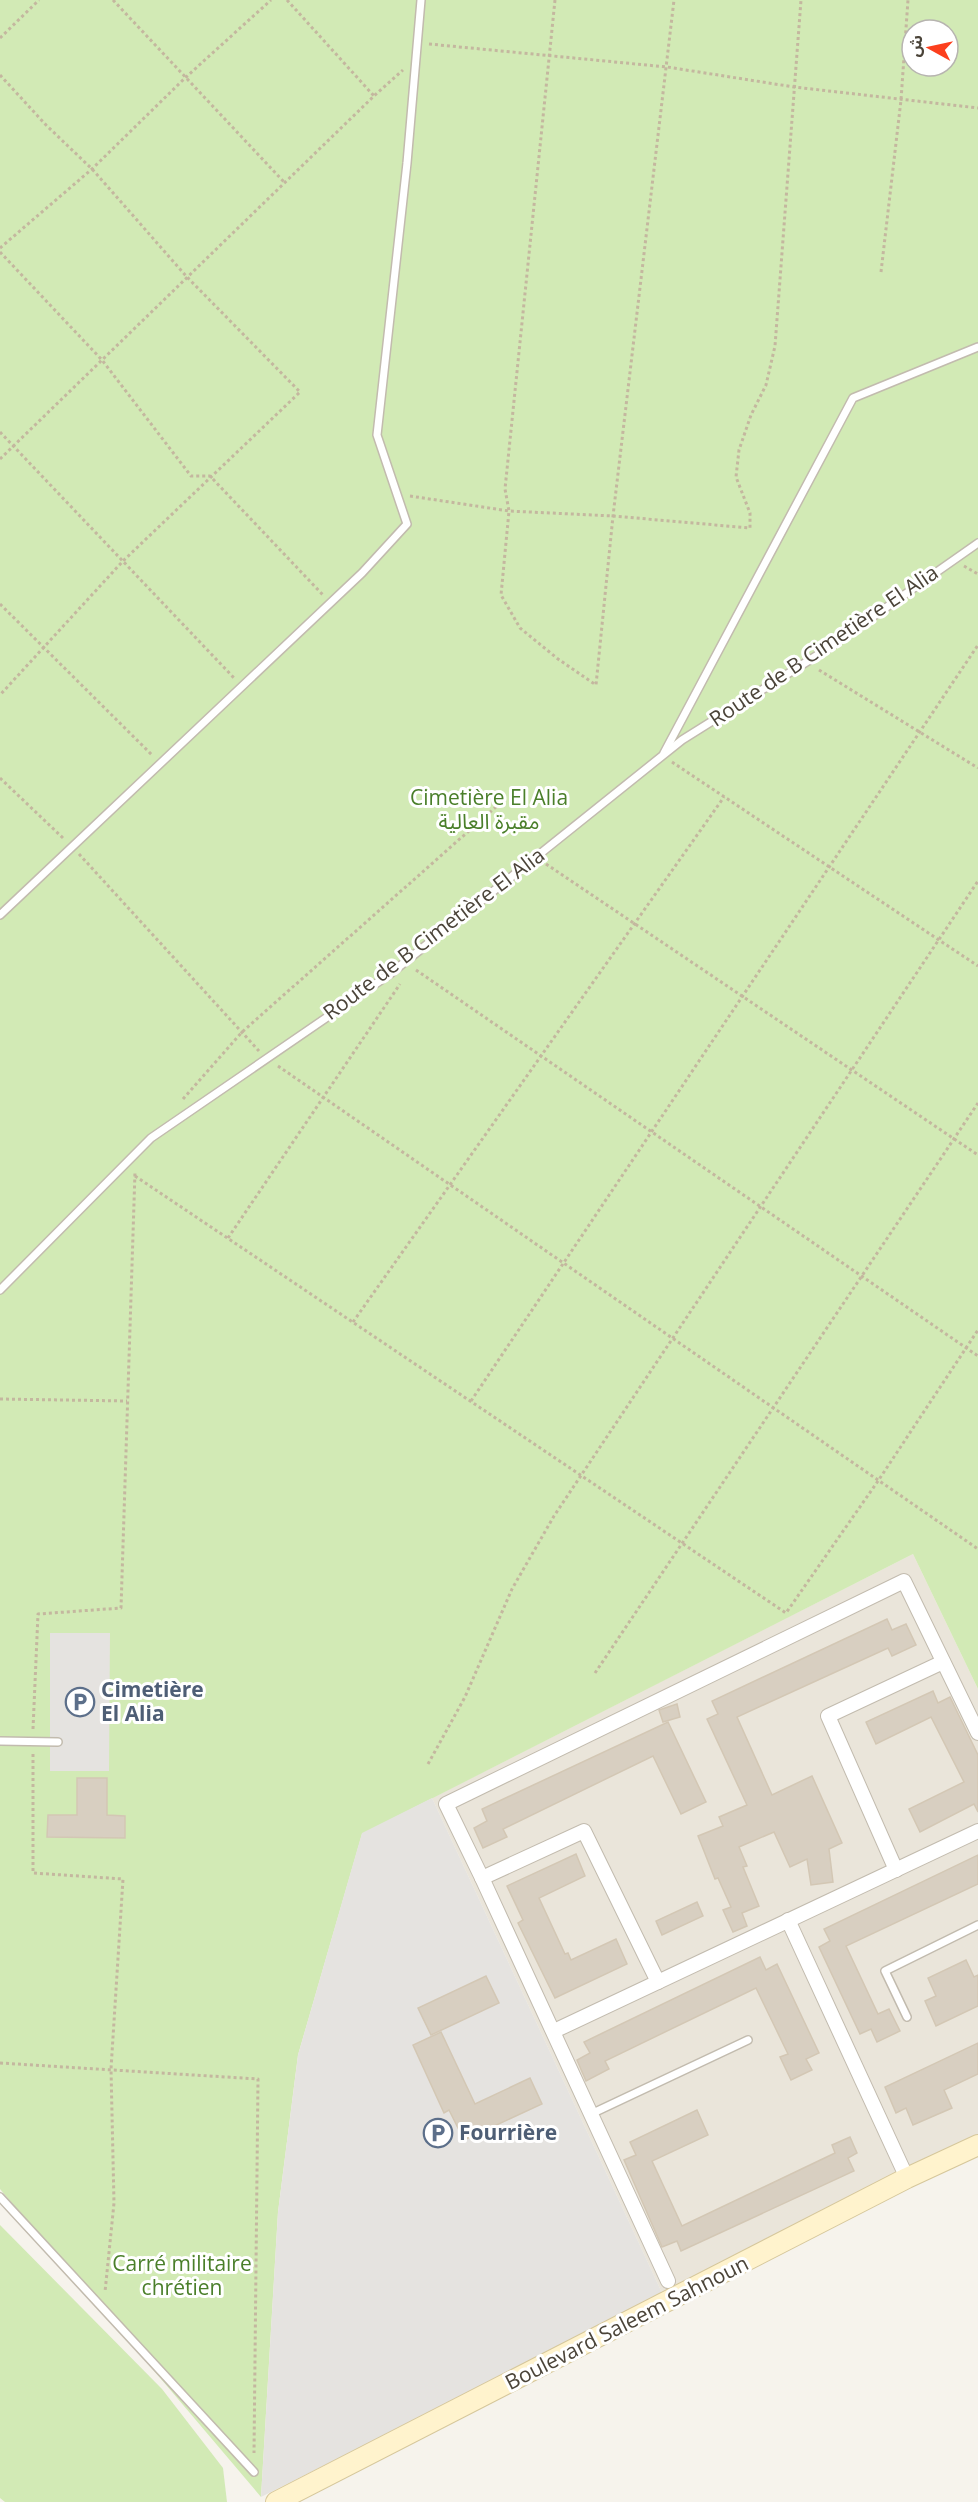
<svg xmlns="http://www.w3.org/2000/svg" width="978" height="2502" font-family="'Open Sans','Noto Sans Arabic',sans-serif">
<rect width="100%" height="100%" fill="#f6f3ec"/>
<polygon fill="#eae5da" points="913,1554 978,1689 978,2136 663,2295 432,1798"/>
<g fill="#d2eab5" fill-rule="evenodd">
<path d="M0,0H978V1689L913,1554L362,1834L298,2055L278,2212L261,2497L0,2189ZM912,30H948V66H912Z"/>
<polygon points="0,2225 162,2389 223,2468 227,2502 5,2502 0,2498"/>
</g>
<g fill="#e5e3e0">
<polygon points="50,1633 110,1633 109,1771 50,1771"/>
<polygon points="432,1798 663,2295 261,2497 278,2212 298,2055 362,1833"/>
</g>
<g fill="#d8cfc1" stroke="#d3c7b4" stroke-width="1.5">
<polygon points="887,1619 892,1630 906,1624 916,1645 892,1656 888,1648 737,1717 772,1795 812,1776 842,1843 829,1849 833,1882 811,1885 807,1859 790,1867 774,1832 739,1847 747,1866 743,1867 759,1906 742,1913 747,1926 733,1932 723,1910 731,1907 718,1878 715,1879 698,1836 723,1826 719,1817 747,1805 707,1719 718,1714 712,1701"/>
<polygon points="933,1691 938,1703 950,1697 978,1755 978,1812 974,1804 920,1832 909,1809 964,1782 931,1717 876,1744 866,1722"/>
<polygon points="677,1704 680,1717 663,1722 659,1710"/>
<polygon points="668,1722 706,1802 681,1814 653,1756 503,1829 507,1837 483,1848 474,1828 487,1821 482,1809"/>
<polygon points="77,1778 107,1778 107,1815 125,1816 125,1838 47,1837 48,1815 77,1815"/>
<polygon points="576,1854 585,1876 539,1898 565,1954 568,1953 571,1960 616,1939 627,1964 555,1998 518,1923 523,1920 507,1886"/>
<polygon points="978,1855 978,1884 846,1946 878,2014 889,2009 900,2031 877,2042 871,2029 860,2034 819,1947 830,1941 824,1929"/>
<polygon points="697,1902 703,1916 662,1935 656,1921"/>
<polygon points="760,1957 766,1970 777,1964 819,2053 806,2059 812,2070 791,2080 780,2057 788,2054 756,1988 605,2061 609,2069 586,2081 577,2060 590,2053 584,2042"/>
<polygon points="966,1960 974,1977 978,1975 978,2006 936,2026 925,2001 936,1996 928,1978"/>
<polygon points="486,1976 499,2003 431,2035 418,2008"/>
<polygon points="441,2032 475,2104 530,2078 542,2104 464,2140 449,2110 444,2113 413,2045"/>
<polygon points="978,2043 978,2074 944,2090 952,2108 913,2125 906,2108 896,2113 885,2087"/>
<polygon points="697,2110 708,2135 652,2161 682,2226 835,2153 832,2145 850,2137 857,2153 848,2158 854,2171 681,2251 677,2241 662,2247 624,2160 636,2155 630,2142"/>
</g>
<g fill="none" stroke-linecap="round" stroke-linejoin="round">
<g stroke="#c2bbae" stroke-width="10">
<g id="lane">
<polyline points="664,753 853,398 978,347"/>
<polyline points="0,915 362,573 407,524 377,435 407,163 421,0"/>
<polyline points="0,1290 151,1138 390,974 682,740 824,651 978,543"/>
<polyline points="0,1741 58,1742"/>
<polyline points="907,2017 885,1971 978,1925"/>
<polyline points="591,2114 748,2040"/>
<polyline points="0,2197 254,2472"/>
</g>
</g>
<g stroke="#c2bbae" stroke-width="16">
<g id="street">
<polyline points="896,1870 828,1716 943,1662"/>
<polyline points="482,1878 584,1831 658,1982"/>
<polyline points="788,1920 907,2178"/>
<polyline points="554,2031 978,1831"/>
<polyline points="668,2281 482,1878 446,1804 904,1581 978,1733"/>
</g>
</g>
<g stroke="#d6c79b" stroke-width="22">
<polyline id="secondary" points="276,2502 907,2178 978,2145"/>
</g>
<g stroke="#c4b79f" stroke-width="3" stroke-dasharray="3 3" stroke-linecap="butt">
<polyline points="113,0 284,182"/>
<polyline points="287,0 374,96"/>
<polyline points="555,0 505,489 509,511 501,595 520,628 558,659 596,685 613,516 674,0"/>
<polyline points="0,38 39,0"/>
<polyline points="429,44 667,67 794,87 978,108"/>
<polyline points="0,75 46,125 92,169 187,277 300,392 123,561 0,695"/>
<polyline points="0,248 92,169 185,78 271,0"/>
<polyline points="0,252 102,360 191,476 210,476 323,595"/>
<polyline points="881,272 901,100 908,0"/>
<polyline points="0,432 235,679"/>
<polyline points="0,459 374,96 403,70"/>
<polyline points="410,496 509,511 613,516 750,528 750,513 736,477 739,450 751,415 766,385 775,346 801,0"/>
<polyline points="964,566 978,574"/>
<polyline points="0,604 152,755"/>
<polyline points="819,670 978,768"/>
<polyline points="672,762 978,966"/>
<polyline points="0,778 64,839"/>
<polyline points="79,854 259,1051"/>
<polyline points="546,864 978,1155"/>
<polyline points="416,970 978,1356"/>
<polyline points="278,1066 978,1549"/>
<polyline points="183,1099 242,1032 506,798"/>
<polyline points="135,1176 786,1613 878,1481 978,1330"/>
<polyline points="228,1238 400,984"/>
<polyline points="353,1322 724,797"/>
<polyline points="0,1399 127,1401"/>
<polyline points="471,1401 978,645"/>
<polyline points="595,1673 978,1103"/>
<polyline points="33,1729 38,1614 121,1608 135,1172"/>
<polyline points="33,1754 33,1873 123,1879 111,2069 114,2203 105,2292"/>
<polyline points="428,1764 465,1697 512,1589 554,1516 978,881"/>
<polyline points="0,2063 258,2079 254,2453"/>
</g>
<use href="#lane" stroke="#fff" stroke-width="7"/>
<use href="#street" stroke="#fff" stroke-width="14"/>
<use href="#secondary" stroke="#fff3cd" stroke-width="20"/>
</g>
<defs>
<g id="parking-ring" transform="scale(1.5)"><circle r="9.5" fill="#fff" stroke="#5c6f8a" stroke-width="1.5"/><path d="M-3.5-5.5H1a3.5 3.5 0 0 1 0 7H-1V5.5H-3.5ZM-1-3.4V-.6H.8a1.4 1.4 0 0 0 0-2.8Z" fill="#5c6f8a"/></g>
</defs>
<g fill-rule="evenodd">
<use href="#parking-ring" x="80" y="1702"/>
<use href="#parking-ring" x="438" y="2133"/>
</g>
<g text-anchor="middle" stroke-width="6" stroke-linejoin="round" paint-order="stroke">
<g font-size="21" fill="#4b4439" stroke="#fff">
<text transform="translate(824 646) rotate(-34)" y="7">Route de B Cimetière El Alia</text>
<text transform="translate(434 934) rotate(-37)" y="7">Route de B Cimetière El Alia</text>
<text transform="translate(627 2323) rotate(-27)" y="7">Boulevard Saleem Sahnoun</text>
</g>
<g font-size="21" fill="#4a7f2a" stroke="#fff">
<text x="489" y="805">Cimetière El Alia<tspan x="489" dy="24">مقبرة العالية</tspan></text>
<text x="182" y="2271">Carré militaire<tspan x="182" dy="24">chrétien</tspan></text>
</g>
<g font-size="21" font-weight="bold" fill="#4e5e75" stroke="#fff" text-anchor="start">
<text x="101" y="1697">Cimetière<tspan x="101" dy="24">El Alia</tspan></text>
<text x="459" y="2140">Fourrière</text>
</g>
</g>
<g transform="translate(930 48) rotate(278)"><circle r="28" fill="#ffffff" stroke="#b7b4b0" stroke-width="1.5"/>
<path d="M0-4.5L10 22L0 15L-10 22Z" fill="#fc3f1d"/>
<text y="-9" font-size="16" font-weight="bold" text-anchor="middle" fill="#4b4439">ش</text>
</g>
</svg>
